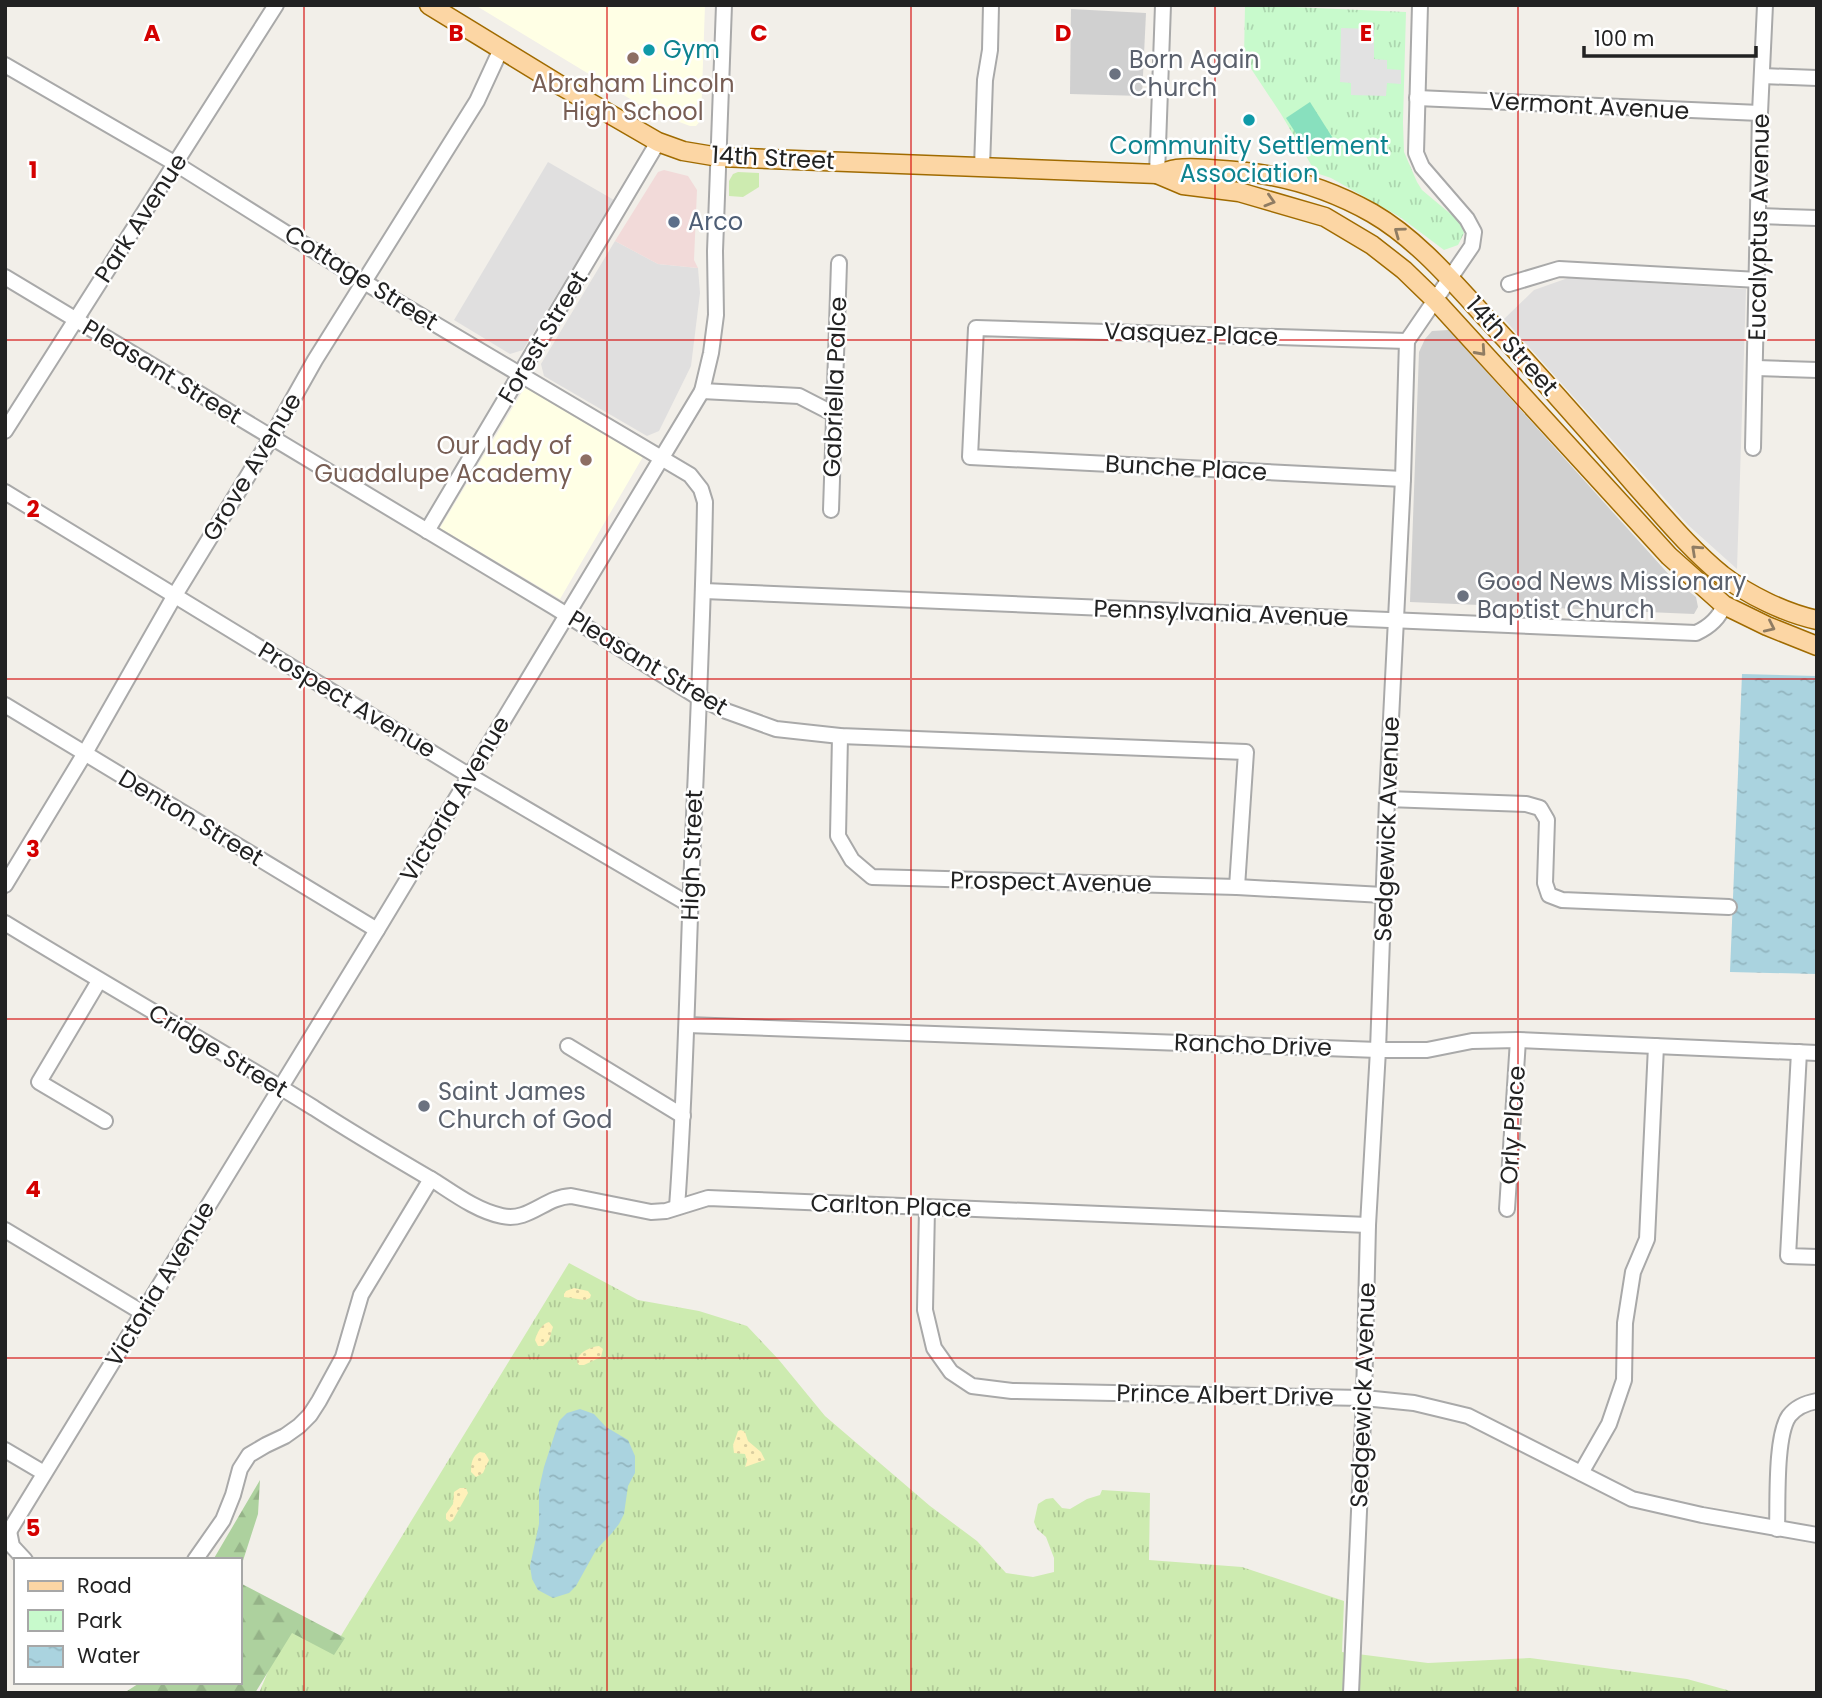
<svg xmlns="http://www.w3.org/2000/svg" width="1822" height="1698" font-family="Poppins,sans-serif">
<defs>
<pattern id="grass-tufts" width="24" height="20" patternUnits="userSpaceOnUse" patternTransform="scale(1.75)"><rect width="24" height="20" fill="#cdebb0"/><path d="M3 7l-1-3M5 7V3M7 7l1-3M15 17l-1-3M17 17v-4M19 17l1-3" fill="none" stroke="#b0c997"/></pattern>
<pattern id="forest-firs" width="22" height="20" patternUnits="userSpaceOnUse" patternTransform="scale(1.75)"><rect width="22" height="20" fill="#add19e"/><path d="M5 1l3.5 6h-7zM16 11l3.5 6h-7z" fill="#95b388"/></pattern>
<pattern id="sand-dots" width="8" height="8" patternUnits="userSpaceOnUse" patternTransform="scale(1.75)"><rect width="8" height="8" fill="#fff1ba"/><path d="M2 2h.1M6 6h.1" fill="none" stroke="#dacea0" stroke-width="1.8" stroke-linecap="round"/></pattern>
<pattern id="park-tufts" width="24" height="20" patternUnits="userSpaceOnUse" patternTransform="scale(1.75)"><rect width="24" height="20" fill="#c8facc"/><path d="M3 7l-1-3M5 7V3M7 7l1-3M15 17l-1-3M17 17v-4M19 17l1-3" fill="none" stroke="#acd6af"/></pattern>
<pattern id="water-ripples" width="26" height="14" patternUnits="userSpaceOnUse" patternTransform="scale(1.75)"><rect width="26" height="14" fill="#aad3df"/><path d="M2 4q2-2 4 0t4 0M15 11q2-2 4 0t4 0" fill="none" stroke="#92b5bf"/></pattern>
</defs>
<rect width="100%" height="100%" fill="#f2efe9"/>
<g fill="#e0dfdf">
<polygon points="548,162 614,200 523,350 510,354 454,320"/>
<polygon points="615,241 658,264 698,268 700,293 691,366 659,431 647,436 544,376 541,364"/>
<polygon points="1568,278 1746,289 1737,569 1688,525 1504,319 1534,290"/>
</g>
<polygon fill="#f2dad9" points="664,170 688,176 697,190 694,260 698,268 658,264 615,241 658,172"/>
<g fill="#ffffe5">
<polygon points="475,5 705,5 701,120 696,126 690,126 650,111"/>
<polygon points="525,387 644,455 560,599 440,528"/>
</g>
<g fill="#d0d0d0">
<polygon points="1071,9 1146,13 1142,96 1070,94"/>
<polygon points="1449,330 1672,578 1696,597 1698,607 1694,614 1410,602 1419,352 1425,339 1432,331"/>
</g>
<polygon fill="url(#grass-tufts)" points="569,1263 638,1300 699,1311 747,1326 779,1360 825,1416 930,1506 977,1541 1006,1573 1033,1577 1054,1572 1054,1558 1046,1537 1037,1529 1034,1522 1038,1504 1046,1499 1053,1498 1062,1508 1070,1509 1087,1499 1100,1495 1102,1490 1150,1493 1149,1560 1242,1567 1344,1601 1342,1652 1428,1663 1530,1658 1687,1679 1738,1693 259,1693 292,1614 339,1639"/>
<polygon fill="url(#forest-firs)" points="260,1480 258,1514 240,1570 242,1584 345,1638 334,1655 292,1633 255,1693 124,1693 141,1682 240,1682 240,1560 213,1560"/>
<g fill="url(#sand-dots)">
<polygon points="574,1288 588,1291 591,1295 590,1298 585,1300 564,1297 564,1294 566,1291"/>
<path d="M549,1322L553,1327L549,1340L543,1346H538L535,1340C537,1333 541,1324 549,1322Z"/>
<path d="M599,1346L603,1349L601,1357L584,1365H579L577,1362C577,1353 590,1347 599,1346Z"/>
<polygon points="741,1430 745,1432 748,1441 761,1452 765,1460 745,1467 747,1461 745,1454 734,1453 733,1445 738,1431"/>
<path d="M480,1452L485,1453L489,1460L483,1473L476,1477L471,1472C471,1463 472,1456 480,1452Z"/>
<polygon points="460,1488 466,1488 468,1493 453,1520 450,1522 446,1519 446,1514 453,1504 454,1492"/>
</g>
<polygon fill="url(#park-tufts)" points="1245,5 1406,12 1403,122 1404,152 1417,182 1422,190 1459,221 1464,233 1458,245 1444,250 1400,217 1331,178 1316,173 1281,114 1244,58"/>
<polygon fill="#cdebb0" points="738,172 759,173 759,187 743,197 729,196 729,181 733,174"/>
<polygon fill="#88e0be" points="1310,102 1334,140 1310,155 1286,118"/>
<polygon fill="#e2e2e2" points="1341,28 1374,29 1374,59 1387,60 1387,69 1401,70 1401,84 1387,83 1386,96 1351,95 1351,83 1340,82"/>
<g fill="url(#water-ripples)">
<polygon points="1742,674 1817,676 1817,974 1730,972"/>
<polygon points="580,1409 594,1414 606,1427 628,1440 635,1456 635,1473 628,1486 624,1514 619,1524 612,1533 596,1550 576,1586 569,1593 553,1598 538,1590 532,1579 530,1566 539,1524 539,1489 544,1467 559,1421 567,1413"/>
</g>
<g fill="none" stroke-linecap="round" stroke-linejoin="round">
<g stroke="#a9a9a9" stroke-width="18">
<g id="minor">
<path d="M5,65L176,164L364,282L690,475L701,489L705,502C703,631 696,760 691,889C687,995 685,1101 677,1207"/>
<polyline points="1762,76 1817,78"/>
<polyline points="1417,98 1760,113"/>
<polyline points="982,167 985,80 990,50 991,5"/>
<polyline points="1157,174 1163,5"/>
<polyline points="1759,216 1817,218"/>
<polyline points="5,277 554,607 698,697 726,711 776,729 840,736 1246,752 1237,887"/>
<polyline points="1509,284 1559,269 1758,280"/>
<polyline points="1756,368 1817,370"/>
<polyline points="702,391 799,396 834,414"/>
<polyline points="5,431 276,5"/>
<polyline points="1753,448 1760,113 1765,5"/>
<polyline points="1403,479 970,457 976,328 1407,341"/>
<polyline points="5,492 470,776 690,905"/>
<polyline points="831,510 839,263"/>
<polyline points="427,531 658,142"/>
<path d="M704,591L1696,633C1709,627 1719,619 1724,605"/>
<polyline points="5,705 377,930"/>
<polyline points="840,736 838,836 852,860 872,877 1237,887 1383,895"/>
<polyline points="1387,799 1526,804 1540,808 1547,820 1545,883 1549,895 1562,900 1729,907"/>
<polyline points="5,885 85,753 175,595 271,438 315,360 477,101 501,49"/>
<path d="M5,923C108,986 212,1045 314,1108C354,1134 395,1158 436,1182C456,1195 478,1211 502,1216C529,1222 545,1197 571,1196L651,1212L666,1211L708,1198L1368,1225"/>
<polyline points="99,981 39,1082 105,1121"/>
<polyline points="687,1025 1378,1050 1427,1050 1472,1041 1518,1040 1817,1053"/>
<polyline points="568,1046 683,1116"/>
<polyline points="1799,1052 1788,1256 1817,1257"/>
<polyline points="927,1208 925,1310 934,1348 951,1372 972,1386 1012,1391 1364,1398 1414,1403 1468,1416 1632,1499 1702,1515 1817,1535"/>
<polyline points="1507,1209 1518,1040"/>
<polyline points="5,1230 143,1313"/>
<polyline points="5,1450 44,1473"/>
<polyline points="1581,1473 1609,1424 1624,1380 1625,1323 1633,1272 1647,1239 1656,1046"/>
<path d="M1777,1529C1778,1504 1775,1436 1789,1416C1796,1407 1806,1403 1817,1401"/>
<polyline points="9,1531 12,1546 25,1560"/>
<polyline points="5,1538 377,930 702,391 711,353 716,315 715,251 724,5"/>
<polyline points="195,1560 223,1520 233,1495 240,1469 249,1455 266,1445 285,1436 299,1426 310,1415 319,1401 343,1357 361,1295 431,1179"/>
<polyline points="1351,1693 1364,1398 1368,1225 1378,1050 1387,799 1403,479 1407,341 1472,246 1474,232 1467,219 1422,167 1416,153 1420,5"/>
</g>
</g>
<g stroke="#a06b00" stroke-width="21">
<g id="major">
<path d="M429,5L563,87L658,142L683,151L719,157L1157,174C1163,173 1170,170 1177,169C1197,166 1226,171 1246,172C1290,177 1333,191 1372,213C1417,239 1453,282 1488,320C1539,375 1588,431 1637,487C1664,517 1690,549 1722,575C1748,595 1785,613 1817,620"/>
<polyline points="1157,174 1183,185 1239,192 1325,217 1372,245 1404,270 1435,300 1669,556 1724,605 1767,626 1817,646"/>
</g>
</g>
<use href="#minor" stroke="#fff" stroke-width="14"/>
<use href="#major" stroke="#fcd6a4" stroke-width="18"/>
</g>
<defs><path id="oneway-chevron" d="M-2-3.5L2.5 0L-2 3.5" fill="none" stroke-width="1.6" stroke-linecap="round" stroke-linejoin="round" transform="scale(1.75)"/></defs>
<g stroke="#8f7c63">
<use href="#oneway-chevron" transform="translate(1270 201) rotate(17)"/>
<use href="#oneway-chevron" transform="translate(1399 232) rotate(-144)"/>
<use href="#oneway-chevron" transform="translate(1481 351) rotate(48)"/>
<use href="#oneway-chevron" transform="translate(1696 550) rotate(-137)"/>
<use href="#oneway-chevron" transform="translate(1770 627) rotate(25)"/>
</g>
<path fill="none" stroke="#d40000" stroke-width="2" stroke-opacity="0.55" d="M304,5V1693M607,5V1693M911,5V1693M1215,5V1693M1518,5V1693M5,340H1817M5,679H1817M5,1019H1817M5,1358H1817"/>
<g fill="#0f9aa8" stroke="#fff" stroke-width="2.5">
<circle cx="649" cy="50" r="7"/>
<circle cx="1249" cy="120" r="7"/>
</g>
<g fill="#8d6e63" stroke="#fff" stroke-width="2.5">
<circle cx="633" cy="58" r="7"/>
<circle cx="586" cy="460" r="7"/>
</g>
<g fill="#6b7280" stroke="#fff" stroke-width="2.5">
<circle cx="1115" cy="74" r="7"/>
<circle cx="1463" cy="596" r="7"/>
<circle cx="424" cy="1106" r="7"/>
</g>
<circle fill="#5c6f8a" stroke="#fff" stroke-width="2.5" cx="674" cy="222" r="7"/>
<g text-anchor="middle" stroke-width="5" stroke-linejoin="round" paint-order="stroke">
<g font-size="24" fill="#0d838f" stroke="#fff" text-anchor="start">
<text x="663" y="58">Gym</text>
<text x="1249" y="154" text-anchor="middle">Community Settlement<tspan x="1249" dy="28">Association</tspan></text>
</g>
<g font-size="24" fill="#5b616d" stroke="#fff" text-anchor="start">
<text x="1129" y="68">Born Again<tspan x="1129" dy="28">Church</tspan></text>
<text x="1477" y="590">Good News Missionary<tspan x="1477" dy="28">Baptist Church</tspan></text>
<text x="438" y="1100">Saint James<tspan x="438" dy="28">Church of God</tspan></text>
</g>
<g font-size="24" fill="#785e54" stroke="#fff">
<text x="633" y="92">Abraham Lincoln<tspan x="633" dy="28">High School</tspan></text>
<text x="572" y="454" text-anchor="end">Our Lady of<tspan x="572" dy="28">Guadalupe Academy</tspan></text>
</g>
<g font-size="24" fill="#222" stroke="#fff">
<text transform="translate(1589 106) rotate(3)" y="8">Vermont Avenue</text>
<text transform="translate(773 158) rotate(3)" y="8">14th Street</text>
<text transform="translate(141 218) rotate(-57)" y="8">Park Avenue</text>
<text transform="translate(1759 227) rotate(-89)" y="8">Eucalyptus Avenue</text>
<text transform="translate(361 278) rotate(32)" y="8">Cottage Street</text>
<text transform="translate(1191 334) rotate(2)" y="8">Vasquez Place</text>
<text transform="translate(543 337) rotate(-59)" y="8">Forest Street</text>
<text transform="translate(1512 346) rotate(48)" y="8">14th Street</text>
<text transform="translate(162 372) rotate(31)" y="8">Pleasant Street</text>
<text transform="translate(835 387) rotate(-88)" y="8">Gabriella Palce</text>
<text transform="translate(252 467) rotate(-59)" y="8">Grove Avenue</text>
<text transform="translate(1186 468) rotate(3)" y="8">Bunche Place</text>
<text transform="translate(1221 613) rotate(2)" y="8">Pennsylvania Avenue</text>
<text transform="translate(648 663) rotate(31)" y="8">Pleasant Street</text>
<text transform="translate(347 700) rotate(31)" y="8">Prospect Avenue</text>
<text transform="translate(455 799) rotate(-59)" y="8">Victoria Avenue</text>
<text transform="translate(191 818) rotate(31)" y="8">Denton Street</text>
<text transform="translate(1387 829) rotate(-88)" y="8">Sedgewick Avenue</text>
<text transform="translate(692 855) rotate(-88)" y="8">High Street</text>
<text transform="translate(1051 882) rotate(1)" y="8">Prospect Avenue</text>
<text transform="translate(1253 1045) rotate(2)" y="8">Rancho Drive</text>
<text transform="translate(218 1051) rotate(31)" y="8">Cridge Street</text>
<text transform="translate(1513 1125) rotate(-86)" y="8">Orly Place</text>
<text transform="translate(891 1206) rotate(2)" y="8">Carlton Place</text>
<text transform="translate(160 1284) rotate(-59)" y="8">Victoria Avenue</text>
<text transform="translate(1225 1395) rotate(1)" y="8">Prince Albert Drive</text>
<text transform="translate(1363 1395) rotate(-88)" y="8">Sedgewick Avenue</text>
</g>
<g font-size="24" fill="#4e5e75" stroke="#fff" text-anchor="start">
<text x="688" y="230">Arco</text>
</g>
</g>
<g font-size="23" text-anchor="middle" font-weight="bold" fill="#d40000" stroke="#fff" stroke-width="5" stroke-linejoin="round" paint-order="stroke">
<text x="152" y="41">A</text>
<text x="456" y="41">B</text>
<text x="759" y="41">C</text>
<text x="1063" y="41">D</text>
<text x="1366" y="41">E</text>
<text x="33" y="178">1</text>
<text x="33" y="517">2</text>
<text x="33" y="857">3</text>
<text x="33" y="1197">4</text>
<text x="33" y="1536">5</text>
</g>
<rect width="1822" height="1698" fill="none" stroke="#222222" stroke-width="14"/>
<rect x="14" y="1558" width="228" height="126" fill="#ffffff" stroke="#a7a7a7" stroke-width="2"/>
<rect x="28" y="1581" width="35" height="10" fill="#fcd6a4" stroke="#a7a7a7" stroke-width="2"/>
<text x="77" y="1593" font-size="21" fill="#222222">Road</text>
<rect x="28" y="1610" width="35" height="21" fill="url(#park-tufts)" stroke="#a7a7a7" stroke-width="2"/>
<text x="77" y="1628" font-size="21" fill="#222222">Park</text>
<rect x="28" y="1646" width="35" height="21" fill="url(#water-ripples)" stroke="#a7a7a7" stroke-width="2"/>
<text x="77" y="1663" font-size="21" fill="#222222">Water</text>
<path d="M1584 46v10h172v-10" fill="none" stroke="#222222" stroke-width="3.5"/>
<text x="1594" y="46" font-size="21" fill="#222222" stroke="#ffffff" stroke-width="5" paint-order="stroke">100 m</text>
</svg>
